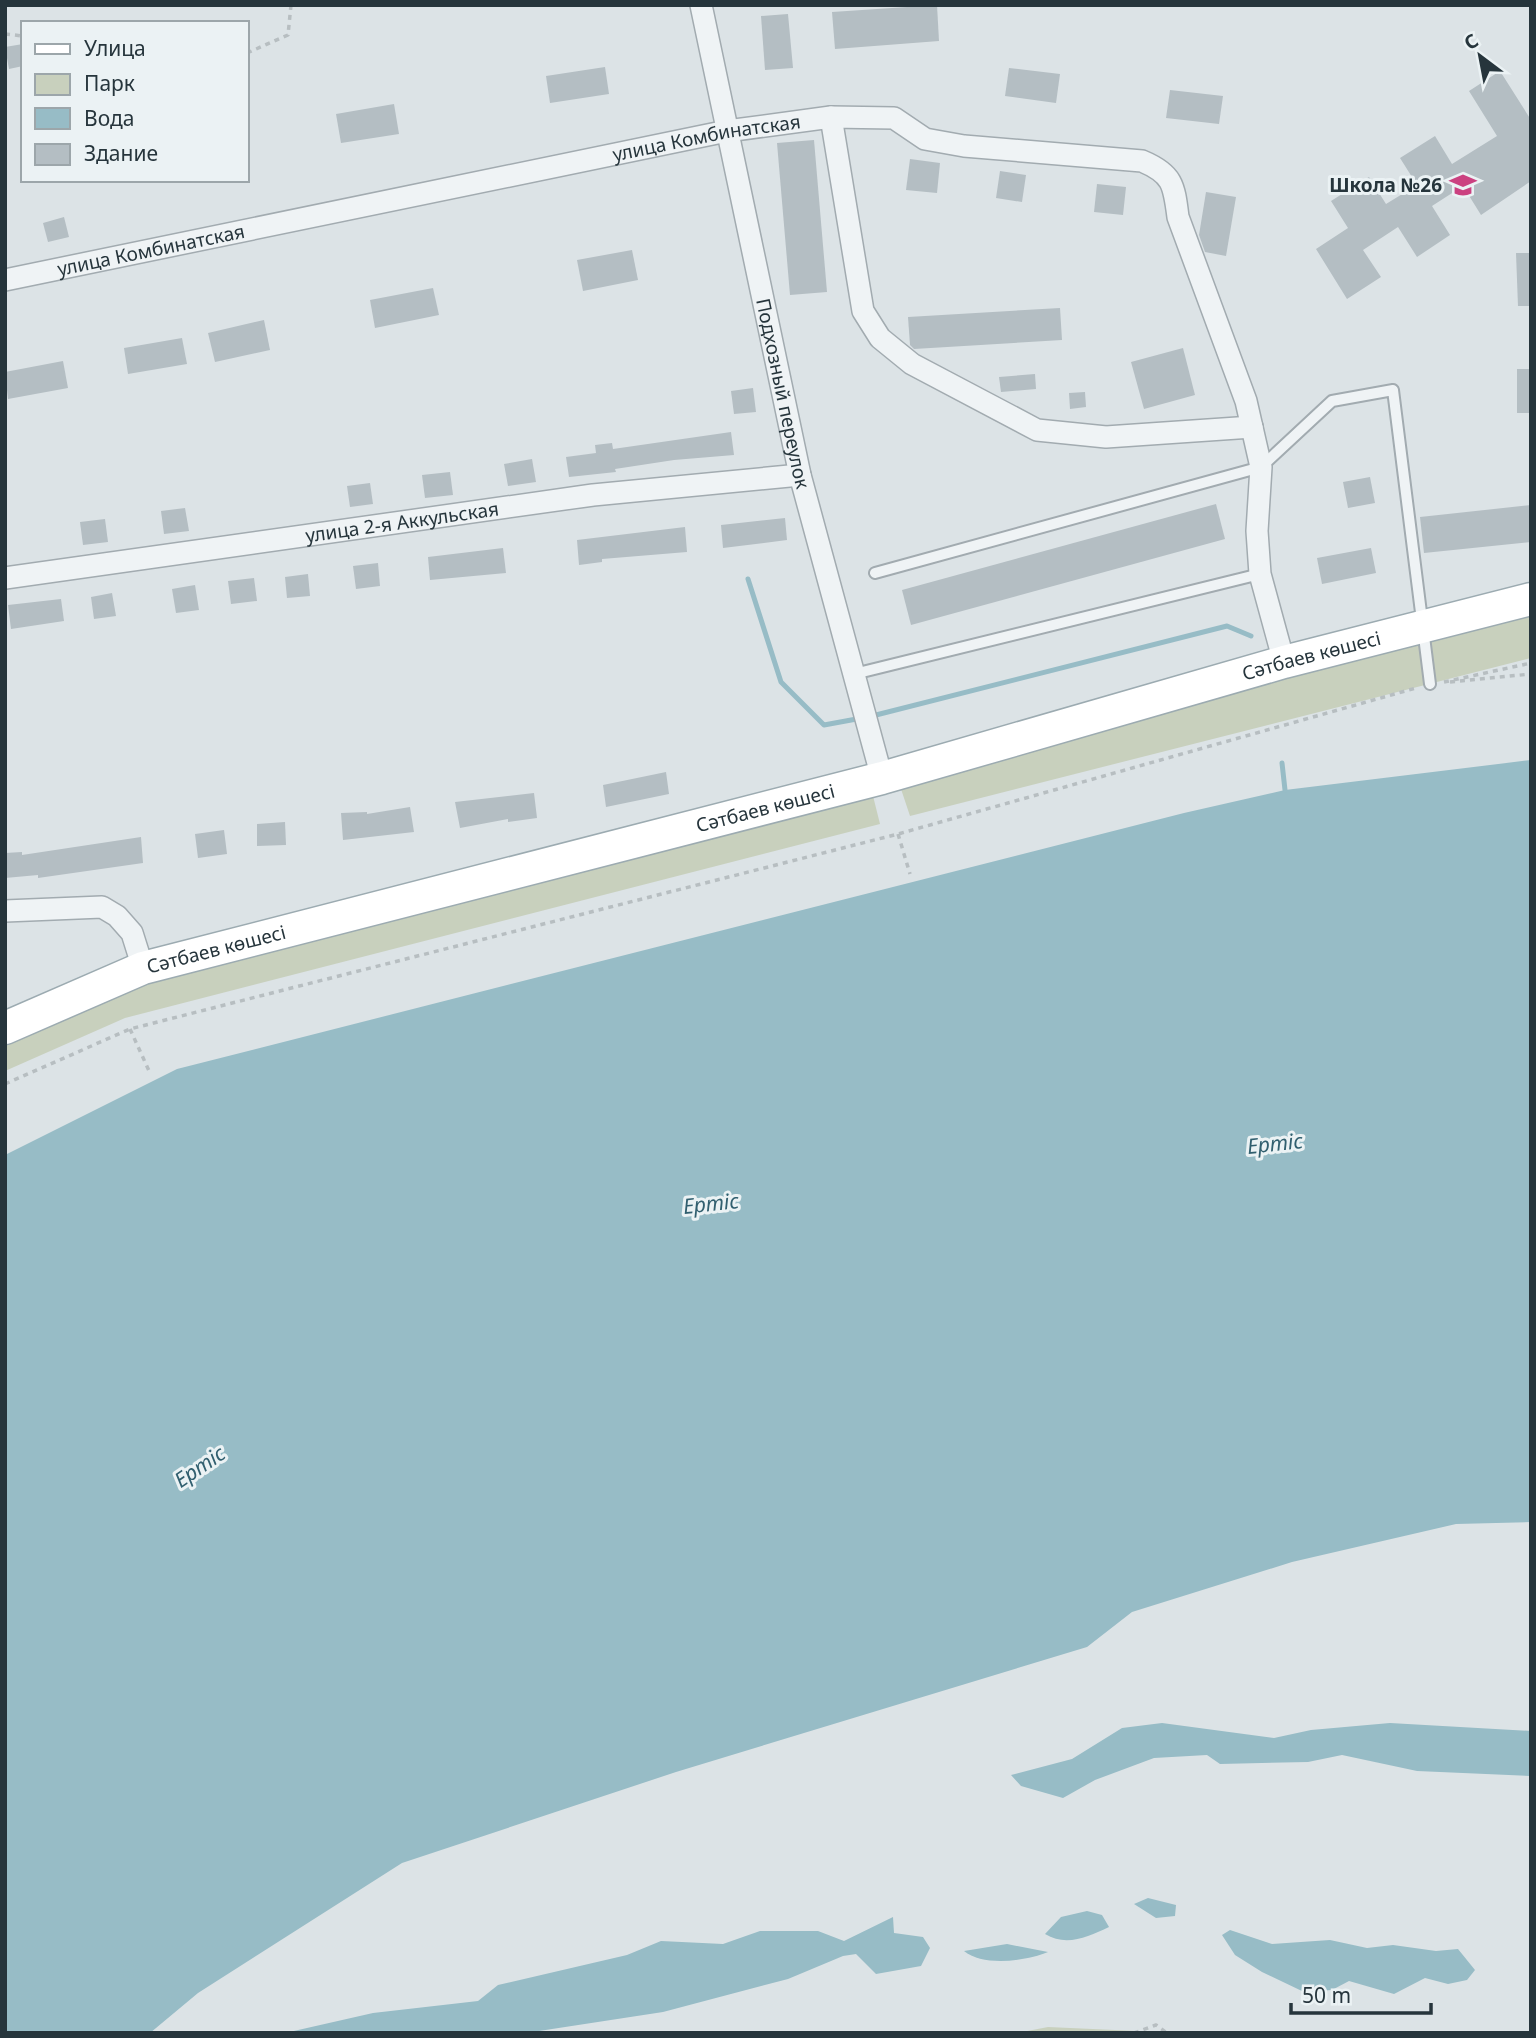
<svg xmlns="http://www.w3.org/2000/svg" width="1536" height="2038" font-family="'Noto Sans',sans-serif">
<rect width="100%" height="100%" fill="#dce3e6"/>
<g fill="#c8d0bd">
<polygon points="1531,616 1531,658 910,816 900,786 1286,675"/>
<polygon points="873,796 880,824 125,1018 5,1071 5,1035 277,933"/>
<polygon points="1048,2027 1182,2033 1017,2033"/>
</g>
<g fill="#97bcc6">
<polygon points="1531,760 1531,1522 1456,1524 1292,1562 1132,1612 1087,1647 676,1772 402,1863 198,1993 150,2033 5,2033 5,1155 177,1069 1184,813 1285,790"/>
<polygon points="1162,1723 1274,1738 1311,1730 1390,1723 1531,1731 1531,1776 1417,1771 1342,1755 1308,1762 1220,1764 1207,1755 1154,1758 1095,1780 1063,1798 1021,1786 1011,1775 1072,1759 1122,1728"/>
<polygon points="1148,1898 1176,1905 1175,1916 1156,1918 1134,1904"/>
<path d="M1087,1911L1102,1915L1109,1927C1088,1937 1066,1947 1045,1934L1061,1917Z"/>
<polygon points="893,1917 894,1933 923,1937 930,1948 921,1966 876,1974 856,1954 843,1956 788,1979 663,2012 526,2033 285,2033 373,2013 478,2001 498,1985 627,1955 661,1941 723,1944 760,1931 818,1931 844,1941"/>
<polygon points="1230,1930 1272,1944 1330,1940 1367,1948 1393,1945 1436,1951 1458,1949 1475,1970 1467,1980 1448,1984 1425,1978 1394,1994 1349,1981 1332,1990 1304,1992 1262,1972 1235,1955 1222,1935"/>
<path d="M1007,1944L1048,1952C1026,1961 983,1967 964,1951Z"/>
</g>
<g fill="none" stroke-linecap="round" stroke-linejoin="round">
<g stroke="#97bcc6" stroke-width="5">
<polyline points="748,579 781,682 824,725 862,718"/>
<polyline points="872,716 1227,626 1251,636"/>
<polyline points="1282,763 1285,790"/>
</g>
</g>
<g fill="#b4bec3">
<polygon points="937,5 939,41 835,49 832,12"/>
<polygon points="788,14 793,68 765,70 761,16"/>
<polygon points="23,44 23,66 9,69 5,47"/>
<polygon points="605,67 609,94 550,103 546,76"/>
<polygon points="1009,68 1060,74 1056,103 1005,96"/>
<polygon points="1500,71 1531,120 1531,181 1481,215 1463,186 1432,206 1450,235 1417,257 1398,227 1363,250 1381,277 1347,299 1316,249 1348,228 1331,201 1369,177 1386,204 1417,185 1400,158 1435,136 1452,164 1497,136 1469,91"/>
<polygon points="1170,90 1223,96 1219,124 1166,118"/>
<polygon points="394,104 399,134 341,143 336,114"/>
<polygon points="814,140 827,292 790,295 777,143"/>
<polygon points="910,159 940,163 937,193 906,190"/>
<polygon points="1000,171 1026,175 1022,202 996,198"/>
<polygon points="1097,184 1126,187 1123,215 1094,212"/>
<polygon points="1206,192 1236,197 1226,256 1205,252 1199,235"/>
<polygon points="64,217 69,237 48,242 43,223"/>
<polygon points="632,250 638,280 583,291 577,260"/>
<polygon points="1516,253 1531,253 1531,306 1518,306"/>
<polygon points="433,288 439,315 375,328 370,300"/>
<polygon points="1060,308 1062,340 914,349 910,345 908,317"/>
<polygon points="264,320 270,350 215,362 208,333"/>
<polygon points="182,338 187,364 128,374 124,348"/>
<polygon points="1183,348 1195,395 1144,409 1131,362"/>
<polygon points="63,361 68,388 8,399 5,372"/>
<rect x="1517" y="369" width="14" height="44"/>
<polygon points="1035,374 1036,389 1001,392 999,377"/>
<polygon points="753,388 756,412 734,414 731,391"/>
<polygon points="1085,392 1086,407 1070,409 1069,393"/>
<polygon points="731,432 734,455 674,460 615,469 616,472 569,477 566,457 596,453 595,445 612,443 613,449"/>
<polygon points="532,459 536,482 508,486 504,464"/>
<polygon points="450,472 453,495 425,498 422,475"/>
<polygon points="1370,477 1375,503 1348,508 1343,482"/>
<polygon points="370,483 373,504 350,507 347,486"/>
<polygon points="1216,504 1225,539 911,625 902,590"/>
<polygon points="1531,505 1531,542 1424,553 1420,517"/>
<polygon points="185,508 189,531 164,534 161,511"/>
<polygon points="785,518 787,540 723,548 721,525"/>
<polygon points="105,519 108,542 83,545 80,522"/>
<polygon points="685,527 687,552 602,559 602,562 579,565 577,540"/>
<polygon points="503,548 506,573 430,580 428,557"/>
<polygon points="1371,548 1376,573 1322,584 1317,558"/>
<polygon points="378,563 380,586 356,589 353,566"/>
<polygon points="308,574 310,596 287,598 285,577"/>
<polygon points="254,578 257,601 231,604 228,581"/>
<polygon points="195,585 199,610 176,613 172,589"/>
<polygon points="112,593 116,616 94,619 91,597"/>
<polygon points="61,599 64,621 11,629 8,605"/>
<polygon points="666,772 669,794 606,807 603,785"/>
<polygon points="534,793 537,818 508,822 508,819 460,828 455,802"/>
<polygon points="410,807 414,832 343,840 341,813 367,812 367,814"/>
<polygon points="285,822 286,845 257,846 257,824"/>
<polygon points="224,830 227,854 198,858 195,834"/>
<polygon points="141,837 143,863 38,878 38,875 5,878 5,853 22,852 22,855"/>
</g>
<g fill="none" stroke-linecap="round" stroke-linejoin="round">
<g stroke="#a2abb0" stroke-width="14">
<g id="lane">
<polyline points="875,573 1261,467 1332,401 1393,390 1430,684"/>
<polyline points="854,674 1260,574"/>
</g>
</g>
<g stroke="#a2abb0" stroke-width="24">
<g id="street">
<path id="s1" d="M701,5L800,475L882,778"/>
<polyline points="831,117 863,311 880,338 912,364 1037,430 1106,437 1252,427"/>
<path id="s2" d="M5,280L727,131L831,117L894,118L925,139L964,146L1142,161C1173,174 1174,185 1178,217L1246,401L1261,467L1257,531L1260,574L1284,662"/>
<path id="s3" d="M5,578L593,495L800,475"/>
<polyline points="5,911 102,907 117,916 132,933 143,968"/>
</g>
</g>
<g stroke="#9cabb1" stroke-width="35">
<g id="primary">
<path id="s4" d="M5,1028L143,968L882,778L1284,662L1531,599"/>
</g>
</g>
<g stroke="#b7bec1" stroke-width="3.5" stroke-dasharray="5 5" stroke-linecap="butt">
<polyline points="5,34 23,36"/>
<polyline points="247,53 288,35 291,5"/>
<polyline points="1444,682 1531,663"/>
<polyline points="1450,682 1531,674"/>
<polyline points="898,834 910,874"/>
<polyline points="130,1029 150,1073"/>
<polyline points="5,1084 130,1029 898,834 1416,688"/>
<polyline points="1134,2033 1156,2025 1167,2033"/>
</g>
<use href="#lane" stroke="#eff3f5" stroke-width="10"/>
<use href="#street" stroke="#eff3f5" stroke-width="21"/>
<use href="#primary" stroke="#fff" stroke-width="32"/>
</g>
<defs>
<g id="school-bare" transform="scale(2.1)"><path d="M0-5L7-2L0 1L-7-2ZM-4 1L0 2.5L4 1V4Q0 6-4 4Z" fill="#cb4180" stroke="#ebf2f4" stroke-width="2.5" paint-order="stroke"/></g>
</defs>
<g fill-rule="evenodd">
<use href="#school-bare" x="1463" y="185"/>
</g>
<g text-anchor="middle" stroke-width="6" stroke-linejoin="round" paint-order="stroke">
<g font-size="19" fill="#26353c" stroke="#ebf2f4">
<text dy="7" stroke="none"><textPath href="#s2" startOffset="716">улица Комбинатская</textPath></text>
<text dy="7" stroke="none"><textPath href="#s2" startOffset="149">улица Комбинатская</textPath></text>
<text dy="7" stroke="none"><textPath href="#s1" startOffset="397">Подхозный переулок</textPath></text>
<text dy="7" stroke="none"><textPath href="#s3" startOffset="401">улица 2-я Аккульская</textPath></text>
<text dy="7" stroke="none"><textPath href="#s4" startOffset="1360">Сәтбаев көшесі</textPath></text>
<text dy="7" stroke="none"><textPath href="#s4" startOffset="793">Сәтбаев көшесі</textPath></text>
<text dy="7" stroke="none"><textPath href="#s4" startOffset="226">Сәтбаев көшесі</textPath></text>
</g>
<g font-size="19" font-weight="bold" fill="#26353c" stroke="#ebf2f4" text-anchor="end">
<text x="1442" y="192">Школа №26</text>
</g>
<g font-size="21" font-style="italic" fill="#315f6f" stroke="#ebf2f4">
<text transform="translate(1275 1144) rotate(-6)" y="7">Ертіс</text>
<text transform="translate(711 1204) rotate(-6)" y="7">Ертіс</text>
<text transform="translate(200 1467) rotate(-34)" y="7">Ертіс</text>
</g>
</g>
<rect width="1536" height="2038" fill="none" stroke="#26353c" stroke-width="14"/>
<rect x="21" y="21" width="228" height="161" fill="#ebf2f4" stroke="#9ca6aa" stroke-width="2"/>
<rect x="35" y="44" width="35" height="10" fill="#ffffff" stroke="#9ca6aa" stroke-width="2"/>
<text x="84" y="56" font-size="21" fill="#26353c">Улица</text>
<rect x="35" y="74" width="35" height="21" fill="#c8d0bd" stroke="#9ca6aa" stroke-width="2"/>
<text x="84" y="91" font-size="21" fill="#26353c">Парк</text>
<rect x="35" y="108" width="35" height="21" fill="#97bcc6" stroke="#9ca6aa" stroke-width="2"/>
<text x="84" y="126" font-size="21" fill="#26353c">Вода</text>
<rect x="35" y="144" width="35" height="21" fill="#b4bec3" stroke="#9ca6aa" stroke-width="2"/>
<text x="84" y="161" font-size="21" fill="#26353c">Здание</text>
<g transform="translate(1480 56) rotate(328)" stroke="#ebf2f4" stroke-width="5" paint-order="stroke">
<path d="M0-5L12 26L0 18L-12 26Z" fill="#26353c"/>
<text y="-10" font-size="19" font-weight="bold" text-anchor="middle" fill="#26353c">С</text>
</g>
<path d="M1291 2003v10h140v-10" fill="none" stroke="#26353c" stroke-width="3.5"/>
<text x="1302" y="2003" font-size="21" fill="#26353c" stroke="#ebf2f4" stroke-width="5" paint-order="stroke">50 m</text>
</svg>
